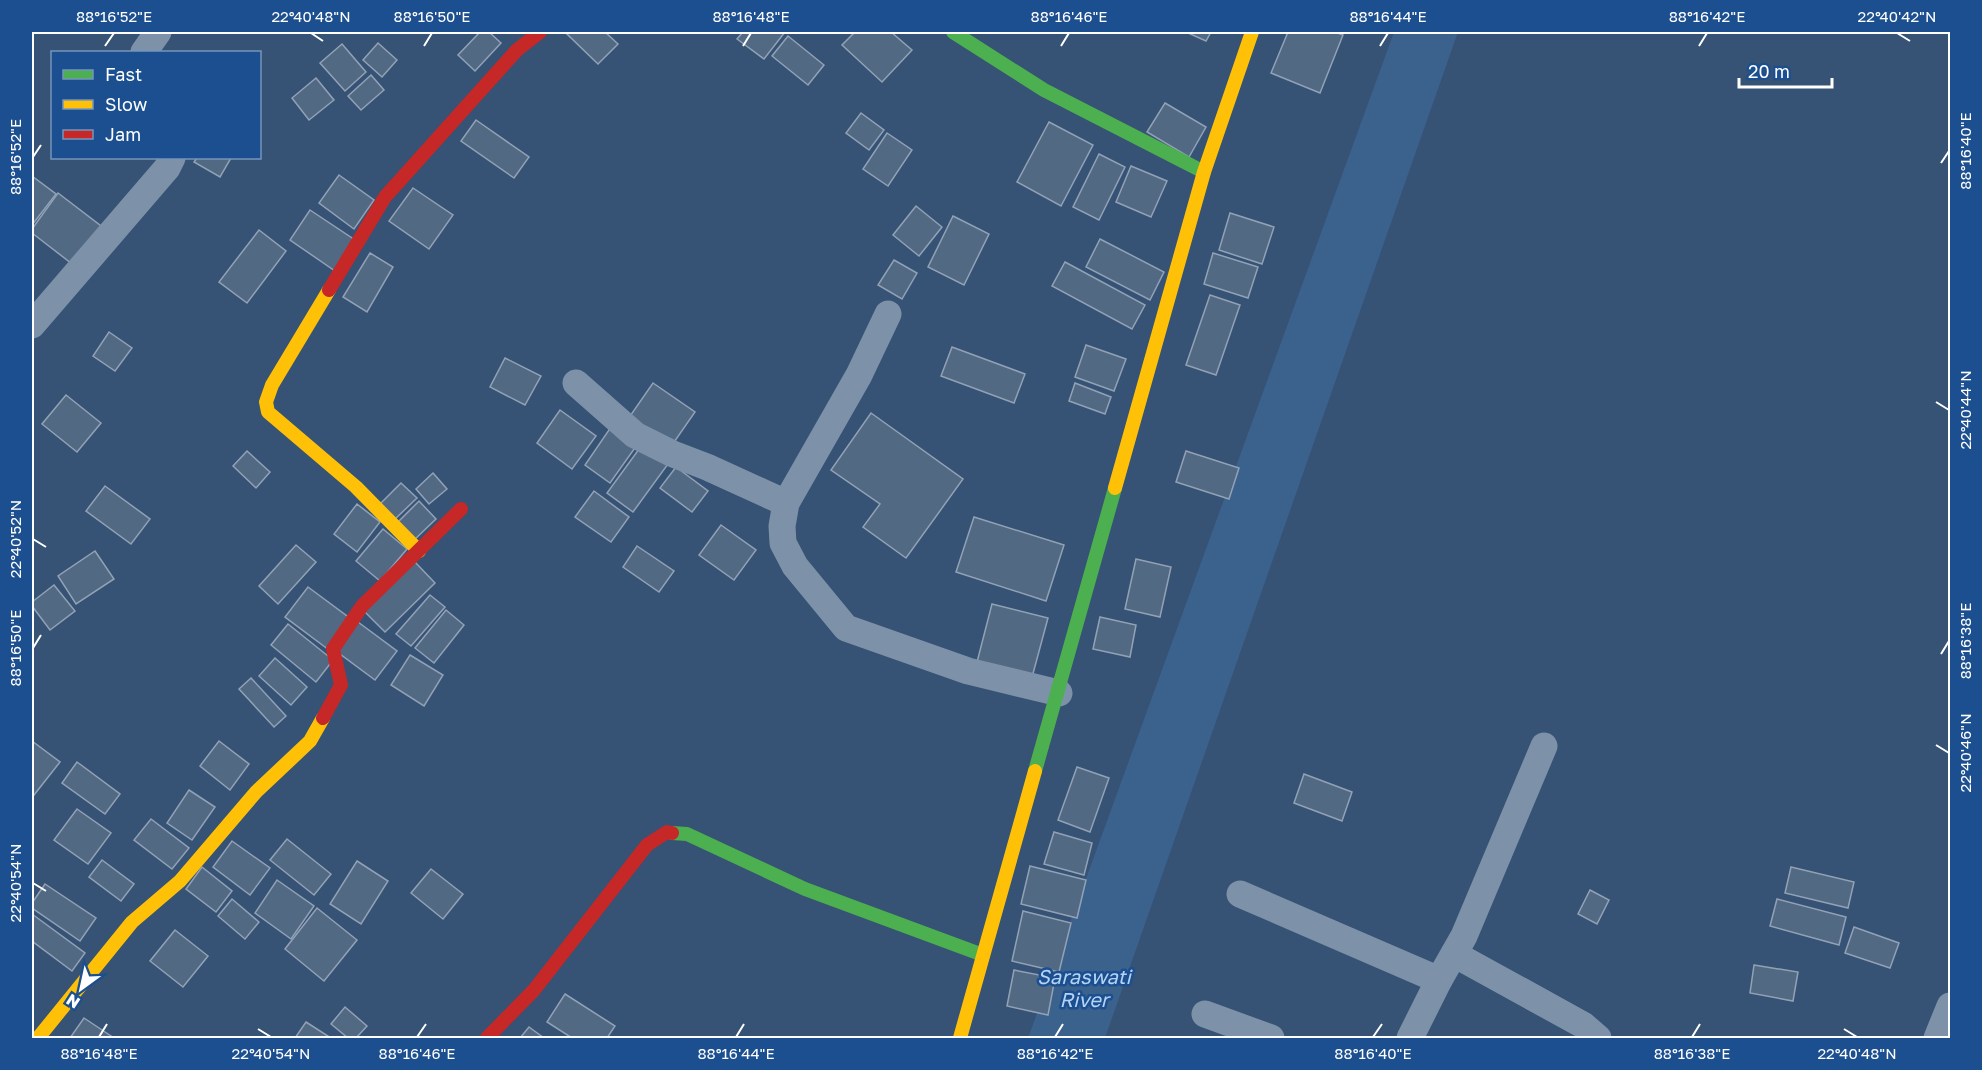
<svg xmlns="http://www.w3.org/2000/svg" width="1982" height="1070" font-family="'Golos Text',sans-serif">
<rect width="100%" height="100%" fill="#365274"/>
<polygon fill="#3b618d" points="1394,32 1458,32 1105,1038 1028,1038"/>
<g fill="#526984" stroke="#92a2b6" stroke-width="1.5">
<polygon points="480,32 489,32 501,43 475,71 458,55"/>
<polygon points="570,32 605,32 618,44 598,64 567,34"/>
<polygon points="743,32 785,32 764,59 737,39"/>
<polygon points="855,32 891,32 912,50 882,82 842,45"/>
<polygon points="1186,32 1211,32 1206,41"/>
<polygon points="1288,32 1335,32 1343,35 1320,93 1271,73"/>
<polygon points="788,36 824,65 808,85 772,56"/>
<polygon points="378,43 397,60 382,77 363,60"/>
<polygon points="342,44 366,72 345,91 320,63"/>
<polygon points="371,75 384,90 361,110 348,96"/>
<polygon points="316,78 334,100 309,120 292,98"/>
<polygon points="1165,103 1206,127 1189,157 1147,132"/>
<polygon points="861,113 884,130 869,150 846,133"/>
<polygon points="476,120 529,157 514,178 461,141"/>
<polygon points="1049,122 1093,145 1061,206 1017,182"/>
<polygon points="887,133 912,150 888,186 863,169"/>
<polygon points="1099,154 1125,167 1099,220 1073,207"/>
<polygon points="197,158 231,158 220,177 194,162"/>
<polygon points="1131,166 1167,181 1151,217 1116,202"/>
<polygon points="339,175 374,200 354,229 319,203"/>
<polygon points="32,176 56,194 32,225"/>
<polygon points="413,188 453,215 429,249 389,221"/>
<polygon points="58,193 105,229 76,267 32,233 32,229"/>
<polygon points="916,206 942,227 919,256 893,235"/>
<polygon points="310,210 355,240 335,271 290,240"/>
<polygon points="1230,213 1274,227 1262,264 1219,250"/>
<polygon points="953,216 989,234 964,285 928,267"/>
<polygon points="259,230 286,251 247,303 219,282"/>
<polygon points="1100,239 1164,272 1150,300 1086,267"/>
<polygon points="370,253 393,267 367,312 343,297"/>
<polygon points="1213,253 1258,267 1248,298 1204,284"/>
<polygon points="894,260 917,273 902,299 878,285"/>
<polygon points="1065,262 1145,305 1132,329 1052,286"/>
<polygon points="1210,295 1240,305 1216,375 1186,365"/>
<polygon points="109,332 132,348 115,371 93,356"/>
<polygon points="1086,345 1126,359 1114,391 1075,377"/>
<polygon points="952,347 1025,374 1014,403 941,376"/>
<polygon points="505,358 541,376 525,405 490,387"/>
<polygon points="653,383 695,412 670,448 628,419"/>
<polygon points="1075,383 1111,397 1105,414 1069,401"/>
<polygon points="66,395 101,423 77,452 42,424"/>
<polygon points="560,410 596,436 572,469 537,443"/>
<polygon points="871,413 963,479 906,558 863,527 880,504 831,470"/>
<polygon points="611,427 637,445 610,483 585,465"/>
<polygon points="642,445 668,464 633,512 607,493"/>
<polygon points="247,451 270,472 256,488 233,466"/>
<polygon points="1186,451 1239,468 1229,499 1176,482"/>
<polygon points="676,467 708,491 692,512 660,488"/>
<polygon points="433,473 447,489 429,504 416,489"/>
<polygon points="401,483 417,498 394,520 379,505"/>
<polygon points="105,486 150,519 131,544 86,511"/>
<polygon points="594,491 629,517 611,542 575,517"/>
<polygon points="419,501 436,519 413,541 396,524"/>
<polygon points="357,504 380,522 357,552 334,534"/>
<polygon points="974,517 1064,545 1046,601 956,572"/>
<polygon points="721,525 756,550 734,580 699,555"/>
<polygon points="383,529 407,549 380,581 356,561"/>
<polygon points="296,545 316,562 278,604 259,586"/>
<polygon points="637,546 674,571 659,592 623,567"/>
<polygon points="95,551 114,579 76,604 58,576"/>
<polygon points="1136,559 1171,567 1160,617 1125,609"/>
<polygon points="414,561 435,583 385,632 363,610"/>
<polygon points="54,585 75,611 50,630 32,606 32,602"/>
<polygon points="308,587 351,619 329,650 285,617"/>
<polygon points="430,595 445,607 411,646 396,634"/>
<polygon points="992,604 1048,618 1031,681 976,666"/>
<polygon points="446,610 464,625 434,663 415,648"/>
<polygon points="1100,617 1136,625 1130,657 1093,649"/>
<polygon points="358,622 397,651 375,680 336,651"/>
<polygon points="288,624 333,660 316,682 271,645"/>
<polygon points="410,655 443,675 424,706 391,685"/>
<polygon points="275,658 307,687 291,705 259,676"/>
<polygon points="251,678 286,716 274,727 239,689"/>
<polygon points="32,741 60,762 34,795 32,793"/>
<polygon points="219,741 249,764 230,790 200,766"/>
<polygon points="77,762 120,794 105,814 62,783"/>
<polygon points="1077,767 1109,778 1090,832 1058,820"/>
<polygon points="1304,774 1352,792 1342,821 1294,803"/>
<polygon points="189,790 215,807 192,840 167,823"/>
<polygon points="77,809 111,833 88,864 54,840"/>
<polygon points="151,819 189,848 172,869 134,840"/>
<polygon points="1054,832 1092,843 1084,875 1044,864"/>
<polygon points="287,839 331,874 314,895 270,860"/>
<polygon points="232,841 270,868 250,895 213,867"/>
<polygon points="102,860 134,884 121,901 89,877"/>
<polygon points="357,861 388,881 361,924 330,904"/>
<polygon points="1030,866 1086,880 1077,918 1021,904"/>
<polygon points="202,867 232,891 216,912 186,889"/>
<polygon points="1791,867 1854,882 1848,908 1785,893"/>
<polygon points="431,869 463,894 443,919 411,893"/>
<polygon points="277,880 314,906 291,939 255,913"/>
<polygon points="45,884 96,918 80,941 32,908 32,903"/>
<polygon points="1590,890 1609,900 1597,924 1578,914"/>
<polygon points="232,899 259,922 245,939 218,916"/>
<polygon points="1777,899 1846,917 1839,945 1770,926"/>
<polygon points="317,908 357,940 324,981 285,949"/>
<polygon points="1023,911 1071,923 1059,972 1012,961"/>
<polygon points="32,914 85,953 72,971 32,941"/>
<polygon points="1854,927 1899,943 1890,968 1845,953"/>
<polygon points="175,930 208,956 183,987 150,961"/>
<polygon points="1754,965 1798,972 1793,1001 1750,993"/>
<polygon points="1014,970 1055,978 1048,1015 1007,1006"/>
<polygon points="565,994 615,1026 607,1038 572,1038 547,1022"/>
<polygon points="345,1007 367,1026 356,1038 348,1038 331,1024"/>
<polygon points="84,1018 114,1038 70,1038"/>
<polygon points="306,1022 331,1038 295,1038"/>
<polygon points="529,1027 544,1038 520,1038"/>
</g>
<g fill="none" stroke-linecap="round" stroke-linejoin="round">
<g stroke="#7d92a8" stroke-width="27">
<polyline points="144,52 158,32"/>
<polyline points="888,314 859,375 786,503 782,526 783,543 795,566 846,628 968,671 1059,693"/>
<polyline points="32,325 167,168 172,158"/>
<polyline points="576,383 635,435 673,454 707,467 786,503"/>
<polyline points="1240,894 1439,980"/>
<polyline points="1454,954 1583,1025 1598,1038"/>
<polyline points="1205,1014 1271,1038"/>
<polyline points="1410,1038 1439,980 1464,936 1544,746"/>
<polyline points="1937,1038 1950,1006"/>
</g>
<g stroke="#4caf50" stroke-width="14">
<polyline points="953,32 1044,90 1204,172"/>
<polyline points="1035,771 1115,488"/>
<polyline points="672,833 687,834 805,889 983,955"/>
</g>
<g stroke="#ffc107" stroke-width="14">
<polyline points="329,290 272,385 266,402 268,412 356,487 419,551"/>
<polyline points="1115,488 1204,172 1252,32"/>
<polyline points="38,1038 132,922 180,881 256,792 310,741 323,718"/>
<polyline points="960,1038 1035,771"/>
</g>
<g stroke="#c62828" stroke-width="14">
<polyline points="329,290 385,197 517,50 540,32"/>
<polyline points="323,718 341,685 333,649 362,606 461,509"/>
<polyline points="487,1038 534,990 647,845 667,832 672,833"/>
</g>
</g>
<path fill="none" stroke="#fff" stroke-width="2" d="M311,33L323,41M1897,33L1910,41M105,46L114,33M424,46L432,33M743,46L751,33M1061,46L1069,33M1380,46L1388,33M1699,46L1707,33M33,157L41,145M1941,163L1949,151M1936,402L1949,410M33,539L46,547M33,648L41,635M1941,654L1949,641M1936,745L1949,753M33,883L46,891M258,1029L271,1037M1844,1029L1857,1037M99,1037L107,1024M417,1037L426,1024M736,1037L744,1024M1055,1037L1063,1024M1373,1037L1382,1024M1692,1037L1700,1024"/>
<g text-anchor="middle" stroke-width="5" stroke-linejoin="round" paint-order="stroke">
<g font-size="20" font-style="italic" fill="#b5d3f5" stroke="#1b4f8f">
<text x="1084" y="984">Saraswati<tspan x="1084" dy="23">River</tspan></text>
</g>
</g>
<rect width="1982" height="1070" fill="none" stroke="#1b4f8f" stroke-width="66"/>
<rect x="51" y="51" width="210" height="108" fill="#1b4f8f" stroke="#7695bc" stroke-width="1.5"/>
<rect x="63" y="70" width="30" height="9" fill="#4caf50" stroke="#7695bc" stroke-width="1.5"/>
<text x="105" y="81" font-size="18" fill="#ffffff">Fast</text>
<rect x="63" y="100" width="30" height="9" fill="#ffc107" stroke="#7695bc" stroke-width="1.5"/>
<text x="105" y="111" font-size="18" fill="#ffffff">Slow</text>
<rect x="63" y="130" width="30" height="9" fill="#c62828" stroke="#7695bc" stroke-width="1.5"/>
<text x="105" y="141" font-size="18" fill="#ffffff">Jam</text>
<g transform="translate(81 989) rotate(213)" stroke="#1b4f8f" stroke-width="4.5" paint-order="stroke">
<path d="M0-4.5L10 22L0 15L-10 22Z" fill="#ffffff"/>
<text y="-9" font-size="16" font-weight="bold" text-anchor="middle" fill="#ffffff">N</text>
</g>
<path d="M1739 78v9h93v-9" fill="none" stroke="#ffffff" stroke-width="3"/>
<text x="1748" y="78" font-size="18" fill="#ffffff" stroke="#1b4f8f" stroke-width="4.5" paint-order="stroke">20 m</text>
<rect x="33" y="33" width="1916" height="1004" fill="none" stroke="#fff" stroke-width="2"/>
<g font-size="15" text-anchor="middle" fill="#fff">
<text x="114" y="22">88°16'52"E</text>
<text x="311" y="22">22°40'48"N</text>
<text x="432" y="22">88°16'50"E</text>
<text x="751" y="22">88°16'48"E</text>
<text x="1069" y="22">88°16'46"E</text>
<text x="1388" y="22">88°16'44"E</text>
<text x="1707" y="22">88°16'42"E</text>
<text x="1897" y="22">22°40'42"N</text>
<text transform="translate(1966 151) rotate(-90)" y="5">88°16'40"E</text>
<text transform="translate(16 157) rotate(-90)" y="5">88°16'52"E</text>
<text transform="translate(1966 410) rotate(-90)" y="5">22°40'44"N</text>
<text transform="translate(16 539) rotate(-90)" y="5">22°40'52"N</text>
<text transform="translate(1966 641) rotate(-90)" y="5">88°16'38"E</text>
<text transform="translate(16 648) rotate(-90)" y="5">88°16'50"E</text>
<text transform="translate(1966 753) rotate(-90)" y="5">22°40'46"N</text>
<text transform="translate(16 883) rotate(-90)" y="5">22°40'54"N</text>
<text x="99" y="1059">88°16'48"E</text>
<text x="271" y="1059">22°40'54"N</text>
<text x="417" y="1059">88°16'46"E</text>
<text x="736" y="1059">88°16'44"E</text>
<text x="1055" y="1059">88°16'42"E</text>
<text x="1373" y="1059">88°16'40"E</text>
<text x="1692" y="1059">88°16'38"E</text>
<text x="1857" y="1059">22°40'48"N</text>
</g>
</svg>
